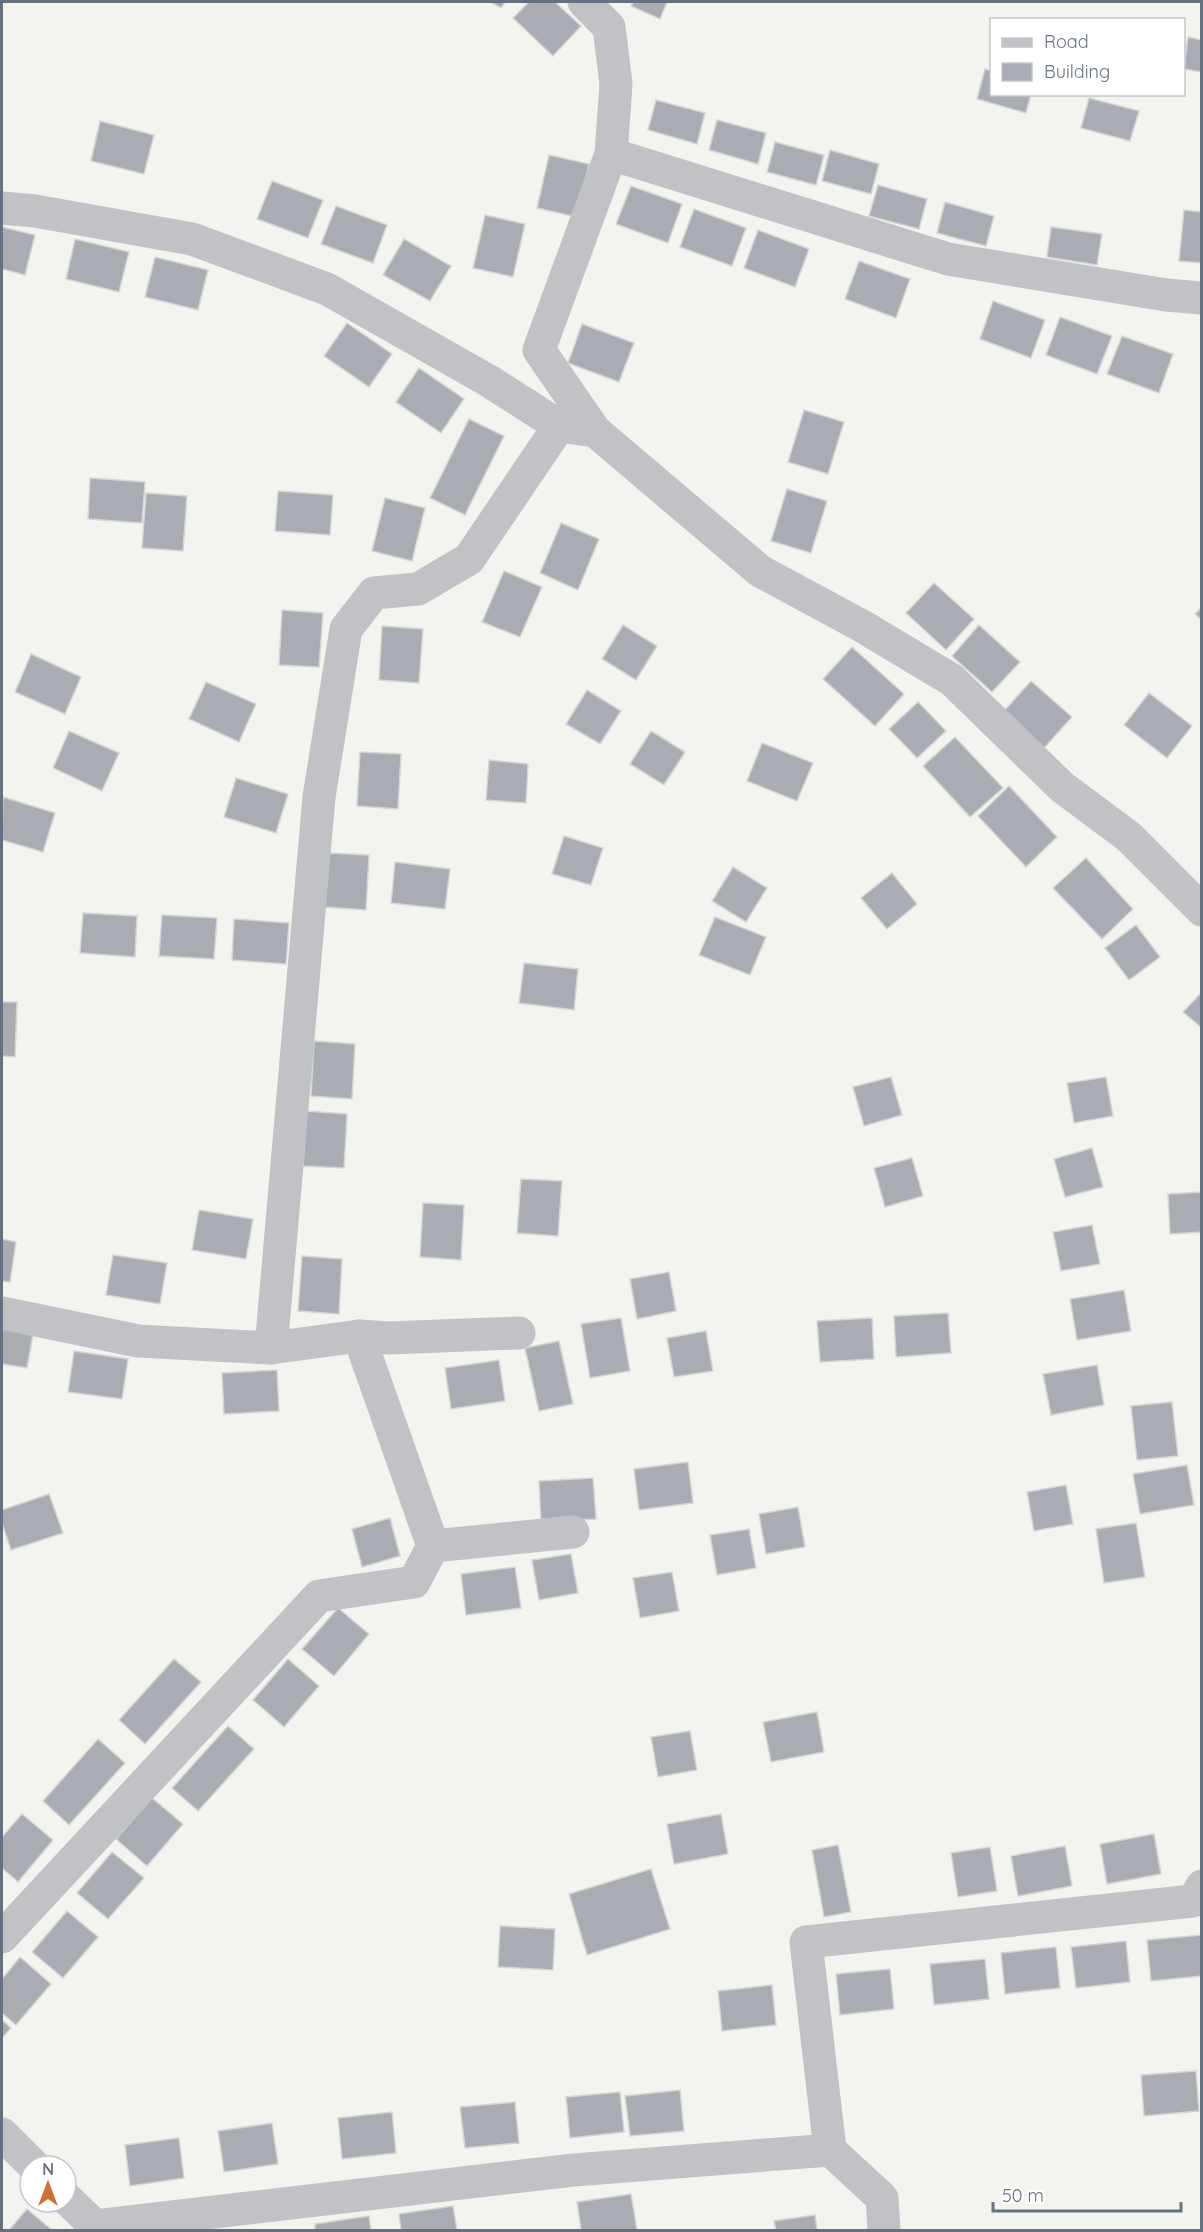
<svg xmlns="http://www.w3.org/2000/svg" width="1203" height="2232" font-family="Quicksand,sans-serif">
<rect width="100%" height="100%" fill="#f3f4f0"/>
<g fill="#a9adb3" stroke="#d5d5d3" stroke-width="1.5">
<polygon points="491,2 505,2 501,8"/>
<polygon points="529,2 555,2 581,26 553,56 513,18"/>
<polygon points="633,2 667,2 660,19 631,6"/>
<polygon points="1188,37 1202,40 1202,72 1184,69"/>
<polygon points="985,69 992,71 992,94 1031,94 1026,113 977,99"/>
<polygon points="1089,98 1139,111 1130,141 1081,128"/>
<polygon points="656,100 705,113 697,144 648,130"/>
<polygon points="717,120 766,133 758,164 709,150"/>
<polygon points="100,121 154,135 144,174 91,161"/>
<polygon points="775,142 824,155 816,185 767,172"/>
<polygon points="830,150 879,164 871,194 822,181"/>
<polygon points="549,155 589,164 577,217 537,208"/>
<polygon points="272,181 323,200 308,238 257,219"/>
<polygon points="878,185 927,199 919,229 869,216"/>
<polygon points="631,186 682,204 668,243 616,224"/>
<polygon points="945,202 994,216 986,246 937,233"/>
<polygon points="336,206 387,225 373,263 321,244"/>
<polygon points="694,209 746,228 732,266 680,247"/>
<polygon points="1184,210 1202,212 1202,263 1179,261"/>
<polygon points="485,215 525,224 513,277 473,268"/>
<polygon points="2,227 35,235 25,275 2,269"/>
<polygon points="1051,227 1102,234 1097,265 1047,257"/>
<polygon points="758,230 809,249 795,287 744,268"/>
<polygon points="75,239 129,252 119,292 66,279"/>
<polygon points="404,239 451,266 430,301 383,275"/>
<polygon points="155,257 208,270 198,310 145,297"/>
<polygon points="859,261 910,279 896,318 845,299"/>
<polygon points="993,301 1045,320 1031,358 980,339"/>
<polygon points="1060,317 1112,336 1097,374 1046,355"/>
<polygon points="347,323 392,354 369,387 324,356"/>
<polygon points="582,324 634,343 619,382 568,363"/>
<polygon points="1122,336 1173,354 1159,393 1107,374"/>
<polygon points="419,368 464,399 441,433 396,402"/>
<polygon points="804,410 844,422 828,474 788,462"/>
<polygon points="469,419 504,436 465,515 430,498"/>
<polygon points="90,478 145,482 142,523 88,519"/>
<polygon points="787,489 827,501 811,553 771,541"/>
<polygon points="278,491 333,495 330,535 275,531"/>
<polygon points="146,493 187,496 183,551 142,548"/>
<polygon points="385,498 425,508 412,561 372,551"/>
<polygon points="561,523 599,539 578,590 540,573"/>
<polygon points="504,571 542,587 520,637 482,622"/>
<polygon points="934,583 974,619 946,650 906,613"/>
<polygon points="1202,607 1202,620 1195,614"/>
<polygon points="282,610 323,613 319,667 279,665"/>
<polygon points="623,625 657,646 636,680 602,659"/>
<polygon points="979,625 1020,662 992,692 952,656"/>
<polygon points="382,626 423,629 419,683 379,680"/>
<polygon points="852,647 904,694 875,726 823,679"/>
<polygon points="31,654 81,677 65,714 15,692"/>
<polygon points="1031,681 1072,717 1044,748 1004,711"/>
<polygon points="206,682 256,704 239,742 189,719"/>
<polygon points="587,690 621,711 600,744 566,724"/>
<polygon points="1149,693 1192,726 1167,758 1124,725"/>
<polygon points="918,702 946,731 917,758 889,729"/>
<polygon points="69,731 119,753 102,791 53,768"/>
<polygon points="651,731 685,752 664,785 630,764"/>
<polygon points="955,737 1003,788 970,817 923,766"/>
<polygon points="762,743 813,763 797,801 747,781"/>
<polygon points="360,752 401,754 398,809 357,806"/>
<polygon points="489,760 528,764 526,803 486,800"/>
<polygon points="236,778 288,794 276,833 224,817"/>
<polygon points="1009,786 1057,837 1026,867 978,816"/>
<polygon points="3,797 55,813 43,852 2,840"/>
<polygon points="564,836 603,848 591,885 552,874"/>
<polygon points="328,853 369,855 366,910 325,907"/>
<polygon points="1086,858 1133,909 1102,939 1053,888"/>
<polygon points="395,862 450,869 445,909 391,903"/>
<polygon points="733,867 767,888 746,922 712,901"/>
<polygon points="892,873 917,904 887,929 861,898"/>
<polygon points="83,913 137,916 135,957 80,953"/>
<polygon points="162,915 217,918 214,959 159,956"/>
<polygon points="715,917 766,937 750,975 699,955"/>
<polygon points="234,919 289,923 286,964 232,960"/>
<polygon points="1136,925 1160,957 1129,980 1105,948"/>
<polygon points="524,963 578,969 574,1010 519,1003"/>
<polygon points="1202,992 1202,1028 1183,1012"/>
<polygon points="2,1002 17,1002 15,1057 2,1056"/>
<polygon points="314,1041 355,1044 352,1099 311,1096"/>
<polygon points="891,1077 902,1115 864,1126 853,1087"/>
<polygon points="1106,1077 1113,1116 1074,1123 1067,1083"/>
<polygon points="306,1111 347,1114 344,1168 303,1166"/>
<polygon points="1092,1148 1103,1187 1065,1197 1054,1159"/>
<polygon points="912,1158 923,1196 885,1207 874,1168"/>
<polygon points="521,1179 562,1181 558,1236 517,1233"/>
<polygon points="1202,1192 1202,1232 1170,1234 1168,1194"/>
<polygon points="423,1203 464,1205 461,1260 420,1257"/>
<polygon points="199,1210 253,1219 246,1259 192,1250"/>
<polygon points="1092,1225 1100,1264 1061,1271 1053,1232"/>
<polygon points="2,1239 16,1242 10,1282 2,1281"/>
<polygon points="113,1255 167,1263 160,1304 106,1295"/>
<polygon points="302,1256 342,1259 339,1314 298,1311"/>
<polygon points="669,1272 676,1311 637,1319 630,1279"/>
<polygon points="1124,1290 1131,1331 1077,1340 1070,1299"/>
<polygon points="948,1313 951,1353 896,1357 894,1316"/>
<polygon points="621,1318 630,1371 590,1378 581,1324"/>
<polygon points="872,1318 874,1359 820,1362 817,1321"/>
<polygon points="2,1323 34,1329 27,1368 2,1364"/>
<polygon points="706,1331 713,1371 674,1377 667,1338"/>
<polygon points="559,1341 573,1404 539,1411 525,1348"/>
<polygon points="74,1351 128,1359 122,1399 68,1392"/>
<polygon points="499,1360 505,1401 451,1409 445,1368"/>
<polygon points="1097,1365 1104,1405 1051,1415 1043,1374"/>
<polygon points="277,1370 279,1411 224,1414 222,1373"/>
<polygon points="1172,1402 1178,1456 1137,1460 1131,1406"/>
<polygon points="688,1462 693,1503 639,1510 634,1469"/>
<polygon points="1187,1465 1194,1505 1140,1514 1133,1474"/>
<polygon points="593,1478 596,1519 541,1522 539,1481"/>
<polygon points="1066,1485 1073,1524 1034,1531 1027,1492"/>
<polygon points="49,1494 63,1533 11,1550 2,1523 2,1510"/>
<polygon points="798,1507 805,1547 766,1554 759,1514"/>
<polygon points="390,1518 400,1556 362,1567 352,1529"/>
<polygon points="1136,1523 1145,1577 1104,1583 1096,1529"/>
<polygon points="749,1529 756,1568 717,1575 710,1535"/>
<polygon points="571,1554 578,1593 539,1600 532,1560"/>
<polygon points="515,1567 521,1608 466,1615 461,1574"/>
<polygon points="672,1572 679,1611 640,1618 633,1578"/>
<polygon points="338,1608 369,1634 334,1676 302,1649"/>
<polygon points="174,1659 201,1682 145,1744 119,1720"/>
<polygon points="288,1659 319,1686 284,1727 253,1700"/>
<polygon points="817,1712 824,1752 771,1762 763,1722"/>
<polygon points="228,1726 254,1749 198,1811 172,1788"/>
<polygon points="690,1731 697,1770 658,1777 651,1737"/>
<polygon points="98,1739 125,1763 69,1825 43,1801"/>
<polygon points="152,1798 183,1824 147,1866 116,1839"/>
<polygon points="22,1814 53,1840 18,1882 2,1868 2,1837"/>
<polygon points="721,1814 728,1854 674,1864 667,1824"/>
<polygon points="1154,1834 1161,1874 1107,1884 1100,1844"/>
<polygon points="838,1845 851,1912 824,1917 812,1850"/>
<polygon points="1065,1846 1072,1886 1018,1896 1011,1856"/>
<polygon points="990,1847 997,1891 958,1897 951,1853"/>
<polygon points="112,1852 144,1878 108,1919 77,1893"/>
<polygon points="651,1869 670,1929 587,1955 569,1894"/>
<polygon points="67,1911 98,1937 63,1978 32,1952"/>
<polygon points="500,1926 555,1929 553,1970 498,1967"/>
<polygon points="1202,1935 1202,1976 1151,1981 1147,1940"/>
<polygon points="1126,1941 1130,1982 1076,1988 1071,1947"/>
<polygon points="1056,1947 1060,1988 1005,1994 1001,1953"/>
<polygon points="20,1957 51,1984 16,2025 2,2013 2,1979"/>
<polygon points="985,1959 989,1999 934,2005 930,1964"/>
<polygon points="890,1969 894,2009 840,2015 836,1974"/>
<polygon points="772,1985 776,2025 722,2031 718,1991"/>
<polygon points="2,2020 11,2028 2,2038"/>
<polygon points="1196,2071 1199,2111 1144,2116 1141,2075"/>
<polygon points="680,2090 684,2131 630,2136 625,2096"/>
<polygon points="620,2092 624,2132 570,2138 566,2097"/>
<polygon points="515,2102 519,2143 465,2148 460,2107"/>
<polygon points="392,2112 396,2153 342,2159 338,2118"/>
<polygon points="272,2123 278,2164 224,2172 218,2131"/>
<polygon points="179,2138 184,2178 130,2186 125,2145"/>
<polygon points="631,2194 637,2230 581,2230 577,2202"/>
<polygon points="453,2206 457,2230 401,2230 399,2214"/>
<polygon points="27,2209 52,2230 9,2230"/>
<polygon points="815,2215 817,2230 776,2230 774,2221"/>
<polygon points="369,2216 371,2230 315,2230 315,2224"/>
</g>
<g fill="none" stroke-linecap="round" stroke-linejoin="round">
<g stroke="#c0c2c5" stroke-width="33">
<polyline points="584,2 609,27 616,84 611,154 539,350 595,431"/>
<polyline points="611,154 948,259 1166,295 1202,298"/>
<polyline points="2,208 35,211 192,239 327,289 489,381 559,426 595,431 760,571 862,626 952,680 1062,787 1129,837 1202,910"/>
<polyline points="2,1313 138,1341 271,1348 359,1336 389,1338 519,1333"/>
<polyline points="359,1336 433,1546"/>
<polyline points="271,1348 319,797 346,629 374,593 418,589 469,559 559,426"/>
<polyline points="2,1937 319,1596 414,1582 433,1546 573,1532"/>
<polyline points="2,2134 34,2166"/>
<polyline points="66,2198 95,2226"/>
<polyline points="91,2230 95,2226 574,2170 830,2150"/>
<polyline points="884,2230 882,2198 830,2150 806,1942 1193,1901 1202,1886"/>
</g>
</g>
<rect width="1203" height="2232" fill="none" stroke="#66707e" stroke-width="6"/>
<rect x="990" y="18" width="195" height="78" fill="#ffffff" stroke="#c2c6cb" stroke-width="1.5"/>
<rect x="1002" y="38" width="30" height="9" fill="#c0c2c5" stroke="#c2c6cb" stroke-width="1.5"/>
<text x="1044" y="48" font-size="18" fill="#66707e">Road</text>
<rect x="1002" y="63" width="30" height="18" fill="#a9adb3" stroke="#c2c6cb" stroke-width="1.5"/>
<text x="1044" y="78" font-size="18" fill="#66707e">Building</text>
<g transform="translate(48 2184)"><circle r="28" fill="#ffffff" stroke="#c2c6cb" stroke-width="1.5"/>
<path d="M0-4.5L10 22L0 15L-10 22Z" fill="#cc7238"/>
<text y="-9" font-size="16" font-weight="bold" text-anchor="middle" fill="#66707e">N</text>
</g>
<path d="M993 2202v9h188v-9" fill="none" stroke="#66707e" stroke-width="3"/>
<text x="1002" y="2202" font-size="18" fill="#66707e" stroke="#ffffff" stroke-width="4.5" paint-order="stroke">50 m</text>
</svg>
